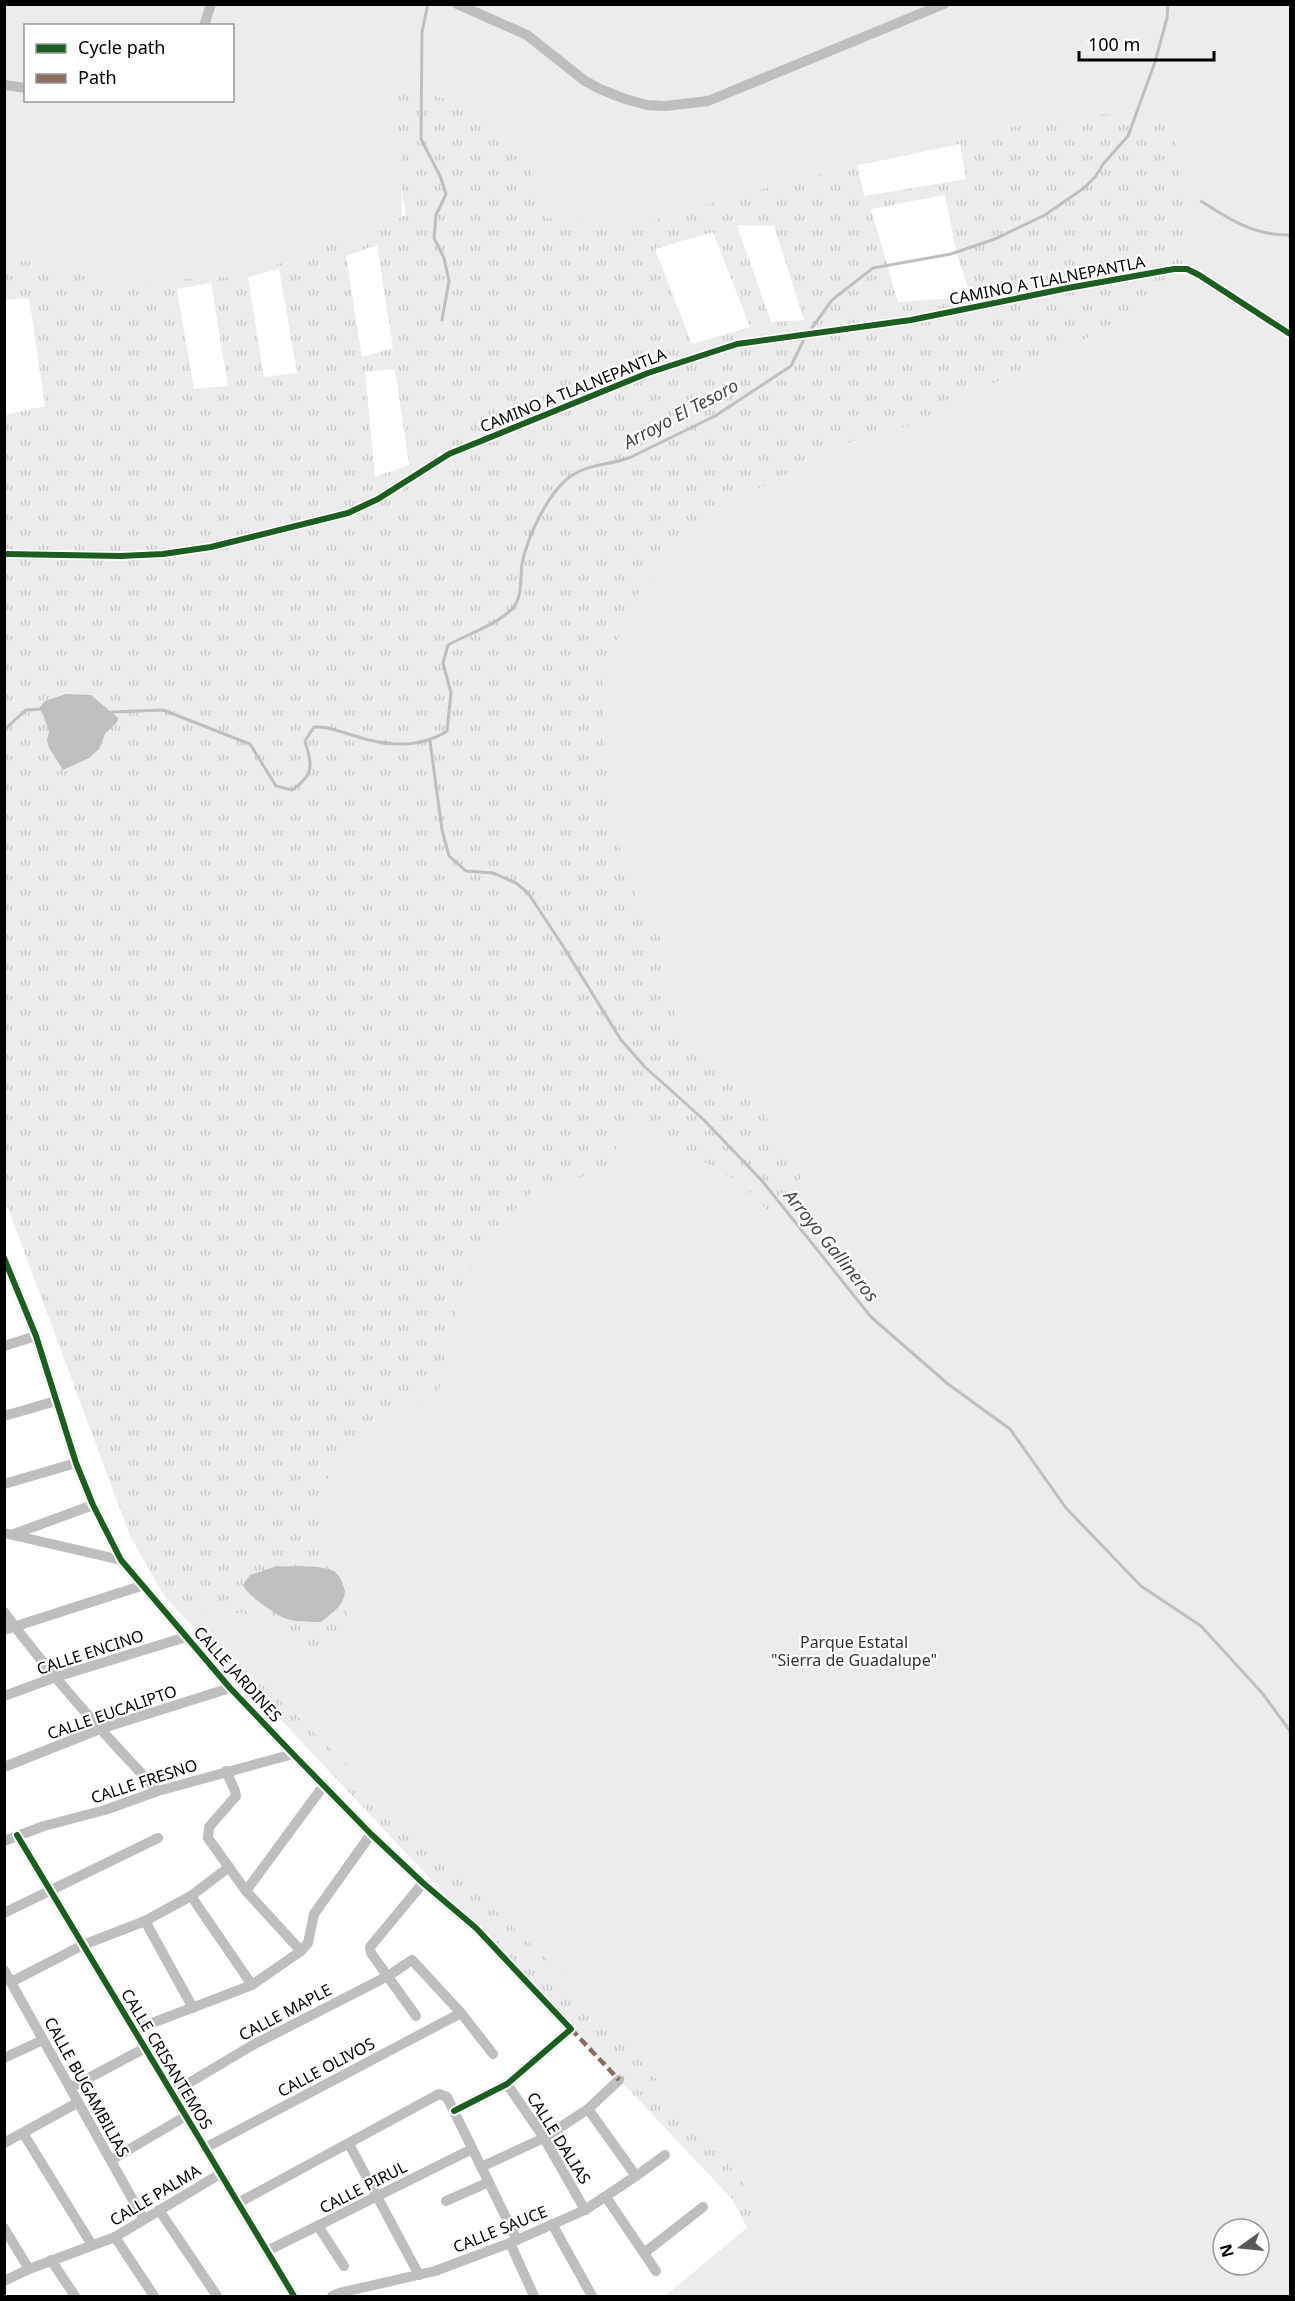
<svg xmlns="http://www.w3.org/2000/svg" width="1295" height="2301" font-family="'Noto Sans',sans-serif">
<defs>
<pattern id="grass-tufts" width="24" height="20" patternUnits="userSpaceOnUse" patternTransform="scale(1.5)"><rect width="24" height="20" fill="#ececec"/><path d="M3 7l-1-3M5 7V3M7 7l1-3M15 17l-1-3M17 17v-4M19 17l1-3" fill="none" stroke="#c9c9c9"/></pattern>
</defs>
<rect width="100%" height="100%" fill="#fff"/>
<path fill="url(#grass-tufts)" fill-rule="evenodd" d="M5,5H1259L1290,213V2296L749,2231L732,2199L165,1597L130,1536L5,1200V415L45,406L29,298L5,300ZM26,26H232V100H26ZM877,76L865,164L960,144L966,179L864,196L857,165L838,170L850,82ZM387,115L406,215L377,225ZM945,195L956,251L971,297L898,302L871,209ZM737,225L774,226L804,320L771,322ZM713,232L750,327L692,344L655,249ZM377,245L393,348L362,357L346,256ZM279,269L297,373L264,377L248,277ZM211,283L228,386L194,389L177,289ZM395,369L409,465L375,477L365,372ZM1223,2229H1259V2265H1223Z"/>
<path fill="#ececec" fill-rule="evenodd" d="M5,5H1290V2296H665L767,2211L600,2012L243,1663L195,1609L247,1614L310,1653L350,1623L324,1555L325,1482L369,1427L439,1390L448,1336L479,1244L535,1189L609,1169L625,1123L696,1157L737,1181L779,1221L801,1177L755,1098L698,1049L666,999L663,942L625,876L610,799L604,729V673L635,598L679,540L741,497L857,439L920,423L979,389L1045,362L1116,321L1191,262L1172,119L1104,114L1049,118L769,187L641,224L546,218L531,169L469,105L391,85L401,150L402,217L248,276L116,282L60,266L5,258ZM26,26H232V100H26ZM1223,2229H1259V2265H1223Z"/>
<g fill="#bfbfbf">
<polygon points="66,694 91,695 118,718 117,722 105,734 99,749 89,758 63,770 49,748 47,740 49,731 40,707 45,701"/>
<path d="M277,1566C290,1567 328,1564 336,1573C341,1577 343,1585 345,1591C344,1606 332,1613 321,1622C310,1622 297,1622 287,1619C278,1617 245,1593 243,1585L250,1575Z"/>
</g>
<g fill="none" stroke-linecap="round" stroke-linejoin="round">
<g stroke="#bfbfbf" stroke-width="3">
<polyline points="428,4 422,32 421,139 440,176 446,194 436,215 434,238 444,258 449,281 442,320"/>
<path d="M1201,201C1229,219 1255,236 1290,235"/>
<polyline points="809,332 832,300 873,268 951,254 995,239 1045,215 1084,188 1095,177 1104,163 1128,136 1155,62 1167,18 1168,4"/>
<path d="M112,712L163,710L250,744L276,786L292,790C315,774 312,766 305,741L314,727C329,726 340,732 355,736C385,746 420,749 447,731L451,693L443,663L448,645C468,634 496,625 512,609C523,598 520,578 522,564C527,538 546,497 567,479C587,463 609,466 631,457L715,416L791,366L805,337"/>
<polyline points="4,730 26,710 43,709"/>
<polyline points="430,741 442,830 449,856 466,871 493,873 516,883 528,893 563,946 621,1040 645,1067 704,1120 763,1182 871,1317 948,1384 1010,1429 1066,1508 1141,1586 1201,1626 1263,1694 1290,1731"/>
</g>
<g stroke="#bebebe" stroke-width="10">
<polyline points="457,4 527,35 585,81 600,89 625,99 647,105 665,106 708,101 944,4"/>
<polyline points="204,26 211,4"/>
<polyline points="4,85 26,88"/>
<polyline points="4,554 121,556 163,554 211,547 348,513 378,499 449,454 648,373 737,344 911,320 1068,288 1174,269 1187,269 1199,275 1290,334"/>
<polyline points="4,1258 36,1336 76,1463 93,1505 121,1560 230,1688 293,1754 371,1834 423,1883 476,1928 571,2029 507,2084 454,2111"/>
<polyline points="4,1346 36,1336"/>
<polyline points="4,1416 56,1401"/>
<polyline points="4,1484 76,1463"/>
<polyline points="4,1533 121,1560"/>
<polyline points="14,1534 93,1505"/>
<path d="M4,1612C51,1676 104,1734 158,1791"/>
<polyline points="4,1630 141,1586"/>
<polyline points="4,1696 56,1677 186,1637"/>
<polyline points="4,1767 100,1729 230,1688"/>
<polyline points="226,1771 235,1791 236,1796 209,1827 208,1838 246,1891 301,1951"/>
<polyline points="17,1835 294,2296"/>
<polyline points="4,1841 44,1826 105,1810 158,1791 293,1754"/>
<polyline points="246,1891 324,1785"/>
<polyline points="191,1896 252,1985"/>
<polyline points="4,1913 158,1838"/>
<polyline points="145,1921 193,2008"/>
<polyline points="4,1970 143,2218"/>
<polyline points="11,1982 83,1945 145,1921 191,1896 229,1867"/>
<polyline points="416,2016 371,1953 370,1947 423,1883"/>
<polyline points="134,2030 252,1985 301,1951 308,1943 314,1914 371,1834"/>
<polyline points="4,2058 43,2040"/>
<polyline points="507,2084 544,2138 585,2210"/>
<polyline points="70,2088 145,2048"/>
<polyline points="172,2093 251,2046 388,1976 412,1960 461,2013 493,2054"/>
<polyline points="588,2109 636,2176"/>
<polyline points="23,2133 92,2245"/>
<polyline points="4,2143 77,2103"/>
<polyline points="349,2144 419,2275"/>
<polyline points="205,2148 461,2013"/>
<polyline points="111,2160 186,2116"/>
<polyline points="481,2167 544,2138 588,2109 619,2080"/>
<polyline points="606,2197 656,2271"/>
<polyline points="446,2201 489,2182"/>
<polyline points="238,2203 439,2094 447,2097 517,2240"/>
<polyline points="159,2210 217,2296"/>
<polyline points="552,2224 592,2296"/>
<polyline points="318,2226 344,2266"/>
<polyline points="4,2228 29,2269"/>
<polyline points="115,2237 154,2296"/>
<polyline points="510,2243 534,2296"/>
<polyline points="267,2251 472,2149"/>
<polyline points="644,2253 703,2207"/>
<polyline points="51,2260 75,2296"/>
<polyline points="4,2281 29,2269 115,2237 220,2174"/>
<polyline points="332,2296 339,2293 435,2271 510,2243 585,2210 636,2176 665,2155"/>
</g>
<polyline stroke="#8d6e63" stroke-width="4.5" stroke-dasharray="9 4.5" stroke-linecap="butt" points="571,2029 619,2080"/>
<g stroke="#fff" stroke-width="10">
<g id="cycleway">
<polyline points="4,554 121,556 163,554 211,547 348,513 378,499 449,454 648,373 737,344 911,320 1068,288 1174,269 1187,269 1199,275 1290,334"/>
<polyline points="4,1258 36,1336 76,1463 93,1505 121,1560 230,1688 293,1754 371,1834 423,1883 476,1928 571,2029 507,2084 454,2111"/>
<polyline points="17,1835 294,2296"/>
</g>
</g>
<use href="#cycleway" stroke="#1b5e20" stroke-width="6"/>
</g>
<g text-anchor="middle" stroke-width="4.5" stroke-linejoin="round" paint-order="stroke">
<g font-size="16" fill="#000" stroke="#fff">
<text transform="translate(1047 280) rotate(-11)" y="6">CAMINO A TLALNEPANTLA</text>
<text transform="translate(573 390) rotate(-22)" y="6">CAMINO A TLALNEPANTLA</text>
<text transform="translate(90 1652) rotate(-18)" y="6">CALLE ENCINO</text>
<text transform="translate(238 1674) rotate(48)" y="6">CALLE JARDINES</text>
<text transform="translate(112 1712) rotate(-19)" y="6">CALLE EUCALIPTO</text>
<text transform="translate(144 1781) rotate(-18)" y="6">CALLE FRESNO</text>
<text transform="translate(285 2012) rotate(-28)" y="6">CALLE MAPLE</text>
<text transform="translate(167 2059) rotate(59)" y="6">CALLE CRISANTEMOS</text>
<text transform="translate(326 2067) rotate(-28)" y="6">CALLE OLIVOS</text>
<text transform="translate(87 2087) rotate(61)" y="6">CALLE BUGAMBILIAS</text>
<text transform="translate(559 2138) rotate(58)" y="6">CALLE DALIAS</text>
<text transform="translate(363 2187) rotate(-27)" y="6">CALLE PIRUL</text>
<text transform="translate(155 2195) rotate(-31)" y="6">CALLE PALMA</text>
<text transform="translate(500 2229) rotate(-22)" y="6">CALLE SAUCE</text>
</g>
<g font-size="16" fill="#333" stroke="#fff">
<text x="854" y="1648">Parque Estatal<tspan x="854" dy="18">"Sierra de Guadalupe"</tspan></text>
</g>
<g font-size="18" font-style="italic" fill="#444" stroke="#fff">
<text transform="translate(681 414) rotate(-28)" y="6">Arroyo El Tesoro</text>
<text transform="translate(831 1246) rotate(51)" y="6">Arroyo Gallineros</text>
</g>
</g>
<rect width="1295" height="2301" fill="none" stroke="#000000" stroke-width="12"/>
<rect x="24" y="24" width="210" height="78" fill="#ffffff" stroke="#999999" stroke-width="1.5"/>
<rect x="36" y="44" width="30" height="9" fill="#1b5e20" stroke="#999999" stroke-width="1.5"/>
<text x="78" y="54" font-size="18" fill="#000000">Cycle path</text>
<rect x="36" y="74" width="30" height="9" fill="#8d6e63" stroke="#999999" stroke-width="1.5"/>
<text x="78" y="84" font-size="18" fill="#000000">Path</text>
<g transform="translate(1241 2247) rotate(255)"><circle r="28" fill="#ffffff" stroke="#999999" stroke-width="1.5"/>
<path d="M0-4.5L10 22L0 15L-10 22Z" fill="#595959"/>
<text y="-9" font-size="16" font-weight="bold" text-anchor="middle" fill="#000000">N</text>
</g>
<path d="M1079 51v9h135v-9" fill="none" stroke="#000000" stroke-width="3"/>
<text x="1088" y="51" font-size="18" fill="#000000" stroke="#ffffff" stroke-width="4.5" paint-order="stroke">100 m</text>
</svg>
